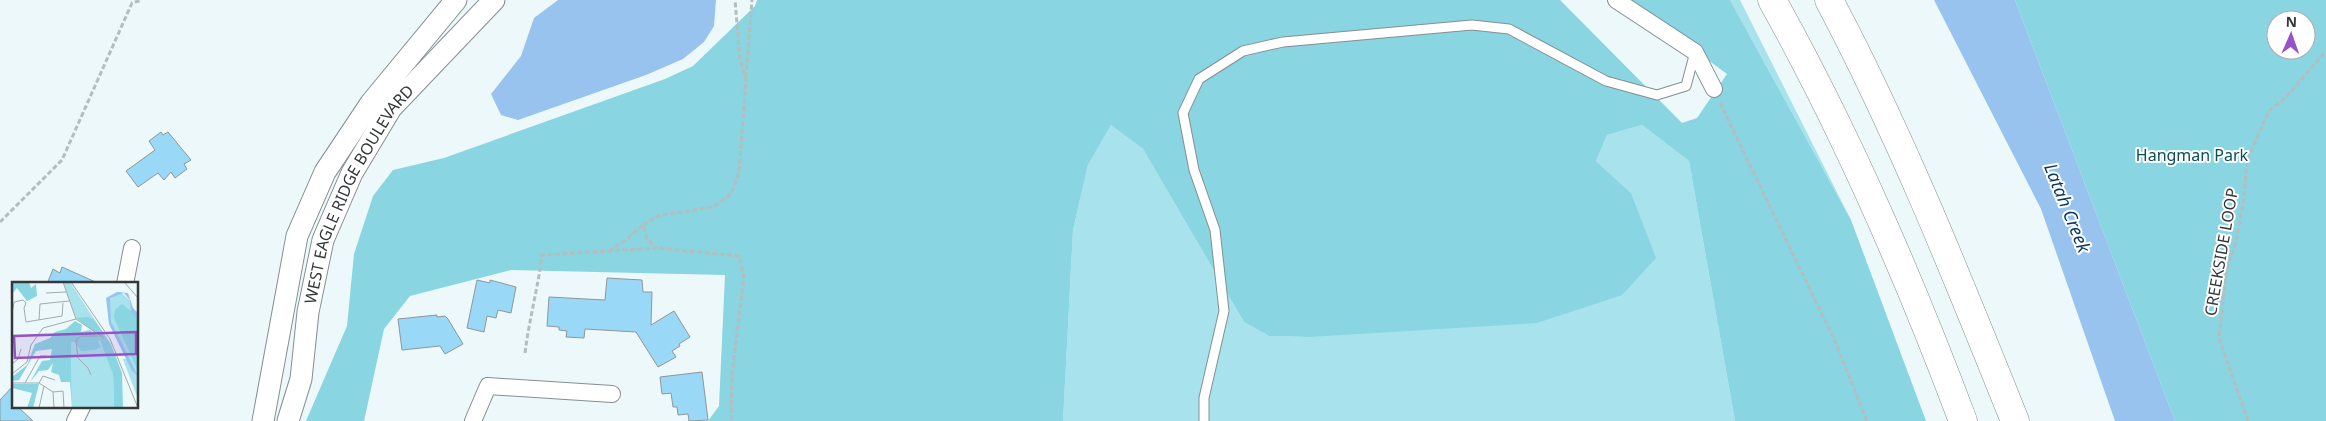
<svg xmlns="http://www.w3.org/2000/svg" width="2326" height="421" font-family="'Noto Sans',sans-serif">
<rect width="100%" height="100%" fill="#ecf8f9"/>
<g fill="#a8e2ec">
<polygon points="1730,0 1740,0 1851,220"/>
<polygon points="1111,125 1143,149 1244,322 1269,336 1309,337 1631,193 1596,161 1607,135 1642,125 1689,161 1735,421 1063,421 1073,230 1088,165"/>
</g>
<g fill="#89d5e1" fill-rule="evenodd">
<polygon points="757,0 1560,0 1682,123 1697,118 1727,74 1627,0 1730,0 1851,220 1926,421 1735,421 1689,161 1642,125 1607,135 1596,161 1631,193 1656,258 1622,295 1537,323 1309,337 1269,336 1244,322 1143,149 1111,125 1088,165 1073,230 1063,421 708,421 719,406 725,275 511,270 410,296 384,329 364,421 306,421 347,326 354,254 373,196 393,170 444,158 665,79 693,66 755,6"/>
<path d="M2015,0H2326V421H2175ZM2276,20H2306V50H2276Z"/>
</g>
<g fill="#97c3ee">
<polygon points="558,0 716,0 714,26 704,42 683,59 646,75 518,120 501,115 491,94 521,56 534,18"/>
<polygon points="1934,0 2015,0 2175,421 2115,421 2041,209"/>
</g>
<g fill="#99d9f7" stroke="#8e979b">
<polygon points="161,132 163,135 168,132 191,160 184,164 187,169 175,178 171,172 164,180 158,173 138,187 126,171 155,150 149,141"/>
<polygon points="62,267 100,284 47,284 53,269 60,273"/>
<polygon points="607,278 642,280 643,292 652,292 651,325 674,311 690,337 679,344 680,346 672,351 676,357 658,367 636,332 585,329 584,338 566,337 567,331 559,330 559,327 547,326 549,297 605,300"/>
<polygon points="477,280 490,283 490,280 516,287 511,313 498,310 496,318 487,316 484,332 467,328"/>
<polygon points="437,315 437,317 445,316 448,319 463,344 445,354 440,346 402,350 398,319"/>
<polygon points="702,372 708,420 689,421 688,414 678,415 677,407 673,407 671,393 662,394 660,377"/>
<polygon points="14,385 14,407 18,407 33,421 0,421 0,400"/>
</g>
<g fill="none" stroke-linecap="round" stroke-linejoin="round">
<g stroke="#858f91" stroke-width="11">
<polyline id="service" points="1204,421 1204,398 1224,311 1215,230 1194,170 1183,113 1199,79 1243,51 1283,42 1472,25 1509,29 1606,81 1657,95 1686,86 1695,52"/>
</g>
<g stroke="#858f91" stroke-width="18">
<g id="minor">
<polyline points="1616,0 1695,52 1714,89"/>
<polyline points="125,284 132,248"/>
<polyline points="75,421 82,407"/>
<polyline points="473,421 488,386 612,394"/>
</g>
</g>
<g stroke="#858f91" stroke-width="23">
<g id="tertiary">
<polyline points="263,421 297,236 325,172 371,103 456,0"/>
<path id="s1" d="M288,421L301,379L308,312L323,240L352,173L391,108L494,0"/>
</g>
</g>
<g stroke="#858f91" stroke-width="29">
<g id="trunk">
<path d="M1772,0C1847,134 1909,277 1963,421"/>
<path d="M1829,0C1901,136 1958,279 2015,421"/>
</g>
</g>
<g stroke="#b4bebf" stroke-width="3" stroke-dasharray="5 2.5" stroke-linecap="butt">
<polyline points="746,77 752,0"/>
<polyline points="1720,103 1835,341 1867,421"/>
<polyline points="0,222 62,160 132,3 142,0"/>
<polyline points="643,225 657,216 713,207 731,194 739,173 746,80 740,59 735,0"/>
<polyline points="609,251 626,240 643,225 647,239 656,248"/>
<path d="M525,353C529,320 538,288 542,255L656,248L739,256L744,277L732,374L731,421"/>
<polyline points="2248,421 2219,338 2226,272 2236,241 2244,199 2247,160 2269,111 2286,97 2326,51"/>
</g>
<use href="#service" stroke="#fff" stroke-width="9"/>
<use href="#minor" stroke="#fff" stroke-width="16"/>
<use href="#tertiary" stroke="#fff" stroke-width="21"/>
<use href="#trunk" stroke="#fff" stroke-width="28"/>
</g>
<g text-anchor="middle" stroke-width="4" stroke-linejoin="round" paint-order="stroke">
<g font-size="16" fill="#084e57" stroke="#fff">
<text x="2192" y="161">Hangman Park</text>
</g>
<g font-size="16" fill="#343839" stroke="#fff">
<text dy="6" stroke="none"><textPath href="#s1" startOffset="241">WEST EAGLE RIDGE BOULEVARD</textPath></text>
<text transform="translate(2221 252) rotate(-80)" y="6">CREEKSIDE LOOP</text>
</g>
<g font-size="18" font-style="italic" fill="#06385f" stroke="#fff">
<text transform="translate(2067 208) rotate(68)" y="6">Latah Creek</text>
</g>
</g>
<g transform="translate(12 282)">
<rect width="126" height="126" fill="#ecf8f9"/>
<path d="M51,0H58L82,37L64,36ZM108,10L119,19V28L126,33V117L111,77H116L97,34V15ZM86,58L91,60L101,92L102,126H60L59,61L62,60L69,69Z" fill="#a8e2ec"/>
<path d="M0,0H17L19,6L24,2L25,14L15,19L5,6L0,12ZM110,22L126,35V89L102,36L103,28ZM75,35L82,37L99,62L110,91L111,126H102L101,92L88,58L86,60L89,65L83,68L69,69L62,60L59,61L60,126L58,100H49L47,93L39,90L41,81L36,88L27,89L18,100L30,79L38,78L40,67L24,69L7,98L0,99V95L15,83L23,62L38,56L43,50L54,47L63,39L70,43L69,50L78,48L91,57L64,36ZM0,102H27L21,126H15L20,111L0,106Z" fill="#89d5e1"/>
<path d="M105,10L116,11L121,26L126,31L124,35L119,30L118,18L112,11L98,16L99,39L126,94L120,89L97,42L94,16Z" fill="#97c3ee"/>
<path fill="none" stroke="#a2abac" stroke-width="1" d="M51,0L64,37L92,56M59,0L98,57L126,126M112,0L127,17M34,11L54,10M0,31L2,20L11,18L14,21L12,26L14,40L50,34L51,21M27,38L28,22L57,19M0,82L6,77L9,67M0,92L15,80L19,63L31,46L64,37M79,93L76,86L66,76L64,58L69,54H91M0,101H27L41,110M13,101L28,74H35M27,101L31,94L43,98M41,110L51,109L52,126M41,110L42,126M27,126L32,104"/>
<path fill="#9652c7" fill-opacity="0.15" stroke="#9652c7" stroke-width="2.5" d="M124,50V72L3,76L2,54Z"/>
<rect width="126" height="126" fill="none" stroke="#343839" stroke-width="2.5"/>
</g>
<g transform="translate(2291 35) rotate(2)"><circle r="24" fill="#ffffff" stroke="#aeafb0"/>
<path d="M0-4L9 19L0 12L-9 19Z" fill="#9652c7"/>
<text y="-8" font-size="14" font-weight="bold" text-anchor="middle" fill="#343839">N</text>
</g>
</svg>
